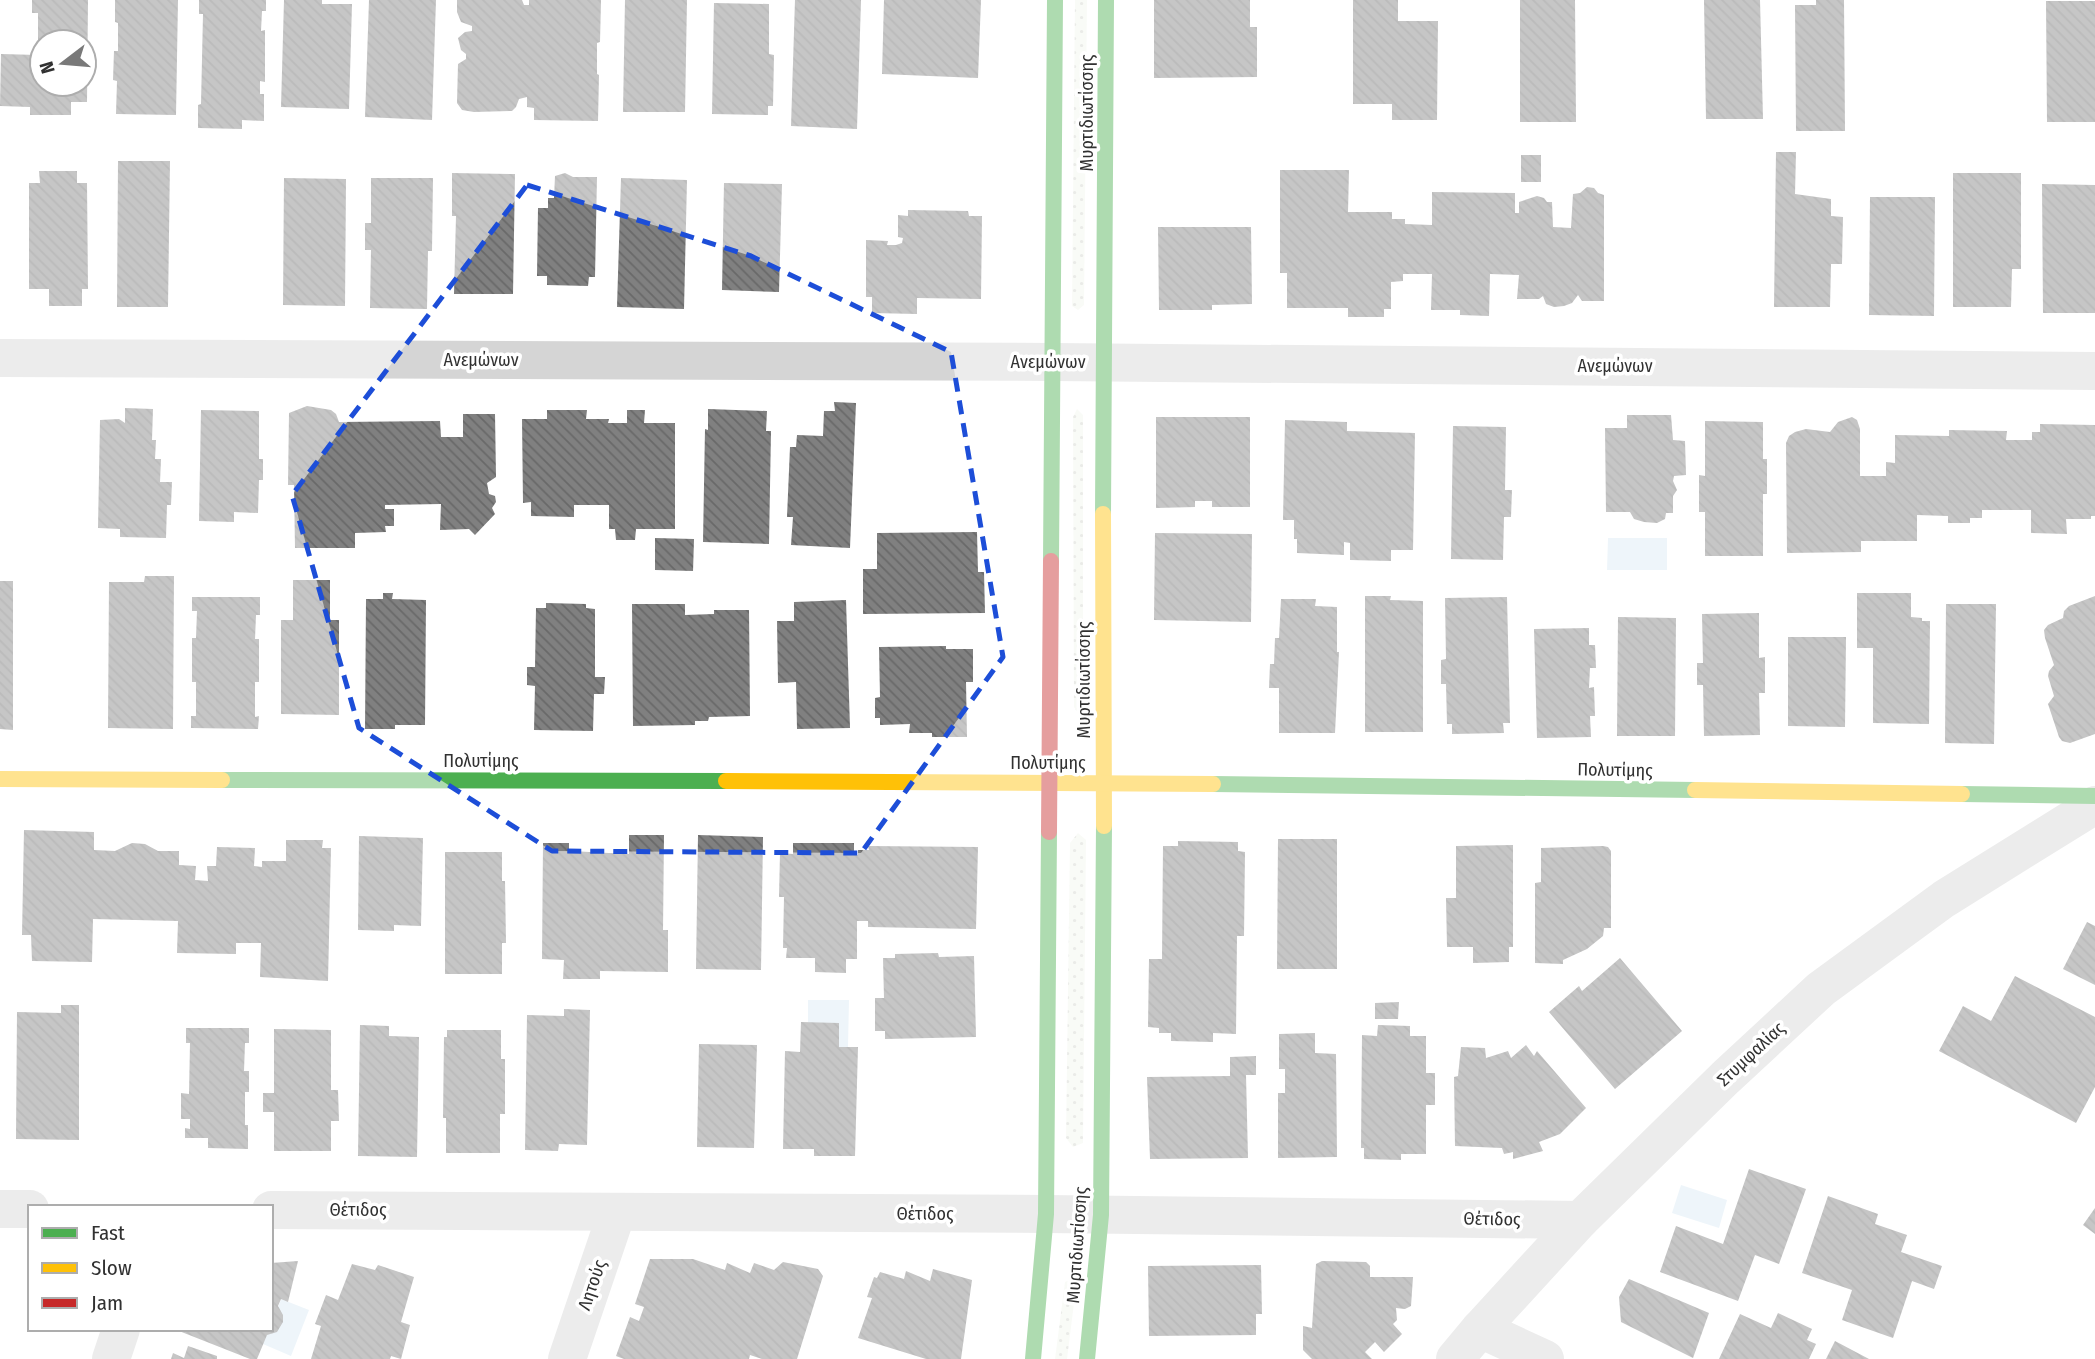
<svg xmlns="http://www.w3.org/2000/svg" width="2095" height="1359" font-family="'Fira Sans Condensed',sans-serif">
<defs>
<pattern id="grass-dots" width="8" height="8" patternUnits="userSpaceOnUse" patternTransform="scale(1.75)"><rect width="8" height="8" fill="#f2f6ed"/><path d="M2 2h.1M6 6h.1" fill="none" stroke="#d0d3cc" stroke-width="1.8" stroke-linecap="round"/></pattern>
<pattern id="building-back-hatch" width="6" height="6" patternUnits="userSpaceOnUse" patternTransform="scale(1.75)"><rect width="6" height="6" fill="#808080"/><path d="M-1 5l2 2M0 0l6 6M5-1l2 2" fill="none" stroke="#696969"/></pattern>
</defs>
<rect width="100%" height="100%" fill="#fff"/>
<g fill="url(#grass-dots)">
<polygon points="1075,0 1087,0 1084,305 1078,310 1072,306"/>
<polygon points="1077,409 1083,415 1083,709 1078,713 1074,707 1073,417"/>
<polygon points="1078,833 1086,840 1083,1143 1073,1147 1066,1138 1070,843"/>
<polygon points="1072,1279 1076,1287 1067,1359 1055,1359 1065,1282"/>
</g>
<g fill="#d9e9f4">
<polygon points="1608,538 1667,538 1667,570 1607,570"/>
<polygon points="808,1000 849,1000 848,1047 839,1047 808,1022"/>
<polygon points="1681,1185 1727,1200 1719,1228 1672,1213"/>
<polygon points="281,1299 309,1310 291,1356 263,1344 269,1329 271,1329"/>
</g>
<g fill="url(#building-back-hatch)" fill-rule="evenodd">
<path d="M32,0H88L87,102H71V115H30V107L0,106L1,54L38,55V13H32ZM42,42H84V84H42Z"/>
<polygon points="115,0 178,0 176,115 116,114 117,81 113,80 114,51 118,51 118,23 115,22"/>
<polygon points="199,0 266,0 266,11 262,11 261,31 265,30 265,82 260,81 260,94 264,94 264,121 242,120 242,129 198,128 198,105 201,104 203,14 199,14"/>
<polygon points="284,0 322,0 322,4 352,4 349,109 281,107"/>
<polygon points="369,0 436,0 432,120 365,117"/>
<polygon points="457,0 522,0 524,5 529,5 529,0 601,0 600,42 597,43 597,74 599,75 598,121 534,120 534,108 527,107 527,97 519,99 516,107 512,111 474,112 462,110 457,103 458,64 466,59 466,54 461,50 458,38 465,32 472,31 472,26 461,22 457,12"/>
<polygon points="625,0 687,0 685,112 623,112"/>
<polygon points="795,0 861,0 857,129 791,126"/>
<polygon points="884,0 981,0 978,78 882,74"/>
<polygon points="1154,0 1250,0 1250,27 1257,27 1257,77 1154,78"/>
<polygon points="1353,0 1398,0 1398,21 1438,21 1437,120 1392,120 1392,104 1353,104"/>
<polygon points="1520,0 1575,0 1576,122 1520,122"/>
<polygon points="1704,0 1760,0 1763,119 1706,119"/>
<polygon points="1816,0 1844,0 1845,131 1796,131 1795,5 1816,5"/>
<polygon points="2046,1 2095,1 2095,122 2047,122"/>
<polygon points="714,3 769,4 769,54 774,55 773,106 768,106 768,115 712,114"/>
<polygon points="1776,152 1796,152 1795,194 1831,199 1831,216 1843,217 1842,264 1831,264 1830,307 1774,307"/>
<rect x="1521" y="155" width="20" height="27"/>
<polygon points="118,161 170,161 168,307 117,307"/>
<polygon points="1280,170 1349,170 1348,212 1392,212 1392,219 1405,219 1405,224 1432,225 1432,192 1515,193 1515,213 1519,213 1519,202 1537,196 1544,198 1547,202 1552,202 1553,227 1571,228 1573,194 1580,193 1587,187 1594,188 1598,193 1604,195 1604,301 1582,301 1578,295 1572,303 1564,306 1554,307 1546,304 1543,296 1539,299 1517,299 1519,275 1490,274 1489,316 1460,315 1460,310 1431,310 1432,274 1403,274 1403,281 1391,282 1391,309 1384,309 1384,317 1348,317 1348,308 1287,308 1287,273 1280,273"/>
<polygon points="39,171 77,171 77,183 87,183 88,289 82,289 82,306 49,306 49,289 29,289 29,183 40,183"/>
<polygon points="452,173 515,174 513,294 454,294 456,216 452,216"/>
<polygon points="565,173 573,177 597,177 595,277 589,277 588,286 547,285 547,276 537,276 538,208 548,208 548,198 554,198 555,176"/>
<polygon points="1953,173 2021,173 2021,269 2012,269 2011,307 1953,307"/>
<polygon points="284,178 346,179 345,306 283,305"/>
<polygon points="371,178 433,178 432,251 428,251 427,309 370,308 371,250 365,250 365,223 371,223"/>
<polygon points="621,178 687,180 684,309 617,307"/>
<polygon points="724,183 782,184 779,292 722,290"/>
<polygon points="2042,184 2095,185 2095,313 2043,313"/>
<polygon points="1870,197 1935,197 1934,316 1869,315"/>
<polygon points="908,210 968,211 969,216 982,216 981,299 917,298 917,314 872,313 872,297 866,297 866,240 888,241 887,245 896,245 902,243 903,238 898,237 898,215 908,216"/>
<polygon points="1158,227 1251,227 1252,304 1212,305 1212,310 1159,310"/>
<polygon points="834,402 856,403 850,548 791,545 793,517 787,517 790,447 796,447 797,435 823,436 824,411 835,411"/>
<polygon points="307,406 331,410 336,414 339,422 440,421 441,437 463,437 463,414 495,414 496,477 487,483 489,494 495,496 496,502 492,508 495,514 475,535 469,529 440,530 441,504 385,505 385,509 394,509 394,526 385,526 386,532 355,533 355,548 295,548 294,485 288,485 289,413"/>
<polygon points="125,408 153,409 152,440 156,440 155,459 161,459 160,482 172,482 171,505 167,505 166,538 120,537 120,529 98,528 100,420 119,419 125,423"/>
<polygon points="708,409 767,411 766,431 771,431 769,544 703,542 705,429 708,430"/>
<polygon points="201,410 259,411 259,459 263,459 263,480 259,480 258,513 234,512 234,522 199,521"/>
<polygon points="547,410 587,410 586,419 609,419 608,423 627,423 627,410 645,410 644,423 675,423 675,529 636,529 635,540 616,540 615,529 609,529 609,505 574,505 574,517 531,516 531,502 523,503 522,419 547,419"/>
<polygon points="1627,415 1671,415 1673,440 1685,441 1686,475 1674,476 1673,481 1677,490 1673,496 1673,513 1666,513 1665,519 1657,523 1644,522 1634,519 1630,512 1606,512 1605,428 1627,428"/>
<polygon points="1156,417 1250,417 1250,507 1212,507 1212,501 1195,501 1195,507 1156,508"/>
<polygon points="1852,417 1857,420 1860,429 1860,476 1886,476 1886,462 1895,463 1895,435 1949,436 1949,430 2007,431 2006,440 2032,440 2032,432 2040,432 2040,424 2095,425 2095,516 2091,516 2091,519 2066,519 2067,534 2031,533 2031,510 1982,510 1982,518 1970,518 1970,523 1948,523 1948,516 1917,515 1917,541 1861,541 1861,552 1787,553 1786,443 1789,436 1795,432 1806,429 1830,432 1838,422"/>
<polygon points="1285,420 1347,422 1347,431 1415,433 1413,550 1391,550 1391,561 1350,560 1350,543 1344,542 1344,555 1297,553 1297,539 1294,539 1294,520 1283,520"/>
<polygon points="1705,421 1763,422 1763,459 1767,459 1767,494 1763,494 1763,556 1705,556 1705,512 1699,512 1699,475 1705,476"/>
<polygon points="1453,426 1506,427 1505,490 1512,490 1511,517 1504,517 1503,560 1451,559"/>
<polygon points="977,532 978,572 984,572 985,613 863,614 863,569 877,569 877,533"/>
<polygon points="1155,533 1252,534 1251,622 1154,620"/>
<polygon points="655,538 694,539 693,571 655,570"/>
<polygon points="145,576 174,576 173,729 108,728 109,582 144,582"/>
<polygon points="293,580 330,580 330,620 339,620 339,715 281,714 281,620 293,620"/>
<polygon points="0,581 13,581 13,730 0,729"/>
<polygon points="383,593 393,593 392,599 426,600 425,725 395,725 395,729 365,729 366,599 383,599"/>
<polygon points="1857,593 1911,593 1911,617 1922,618 1922,621 1930,621 1929,724 1873,723 1873,648 1857,648"/>
<polygon points="1365,596 1391,596 1390,600 1423,601 1423,732 1365,732"/>
<polygon points="2095,596 2095,734 2070,743 2062,741 2059,737 2048,704 2054,696 2048,676 2049,671 2054,665 2045,638 2044,630 2048,625 2063,618 2064,611 2069,606"/>
<polygon points="192,597 260,597 260,615 256,615 255,639 259,639 259,682 255,682 255,717 259,716 258,729 191,728 191,716 196,716 196,682 192,682 192,638 196,638 197,611 192,611"/>
<polygon points="1507,597 1510,723 1503,723 1504,733 1452,734 1452,724 1447,724 1446,684 1441,684 1441,660 1446,659 1445,598"/>
<polygon points="1281,599 1316,599 1315,606 1337,607 1337,652 1339,652 1335,733 1279,733 1279,688 1269,688 1270,664 1274,664 1275,638 1279,638"/>
<polygon points="846,600 850,728 797,729 796,682 778,683 777,621 794,621 794,602"/>
<polygon points="546,603 586,604 586,608 595,609 595,677 605,677 604,694 594,694 593,731 534,730 535,686 527,685 527,667 535,667 536,608 546,608"/>
<polygon points="632,604 685,604 685,615 714,614 714,610 749,610 750,716 709,717 708,721 695,721 695,725 633,726"/>
<polygon points="1946,604 1996,604 1994,744 1945,743"/>
<polygon points="1759,613 1759,658 1765,657 1765,693 1759,693 1760,735 1704,736 1703,685 1697,685 1697,663 1703,663 1702,614"/>
<polygon points="1618,617 1676,618 1675,736 1617,736"/>
<polygon points="1589,628 1589,645 1595,645 1596,668 1590,668 1589,688 1594,687 1595,716 1590,716 1591,737 1537,738 1534,629"/>
<polygon points="1788,637 1846,637 1845,727 1788,726"/>
<polygon points="946,646 946,649 973,649 973,682 966,682 967,737 932,737 932,733 909,733 910,724 880,725 880,718 875,718 875,698 880,697 879,647"/>
<polygon points="24,830 94,832 94,850 115,851 132,843 145,844 158,851 179,851 179,865 196,866 195,880 208,881 207,866 216,866 217,847 255,848 254,866 262,867 262,861 286,861 286,840 323,840 322,848 331,848 328,981 260,977 261,943 236,943 236,954 177,953 178,921 93,919 92,962 32,961 31,935 22,935"/>
<polygon points="629,835 664,835 663,930 668,930 668,972 600,971 600,979 563,979 564,960 542,959 543,843 569,843 569,851 629,854"/>
<polygon points="698,835 763,837 761,970 696,969"/>
<polygon points="359,836 423,838 421,926 394,925 394,931 358,930"/>
<polygon points="1278,839 1337,839 1337,969 1277,969"/>
<polygon points="1178,841 1238,842 1238,851 1245,852 1244,936 1237,936 1236,1034 1213,1033 1213,1042 1171,1041 1171,1033 1159,1033 1159,1028 1148,1027 1149,959 1162,959 1163,846 1178,846"/>
<polygon points="793,843 854,843 854,854 858,855 858,850 869,850 868,846 978,847 976,929 868,927 868,921 857,921 857,959 846,959 846,973 815,972 815,958 786,958 787,948 783,948 784,897 779,897 780,853 793,854"/>
<polygon points="1513,845 1513,947 1509,947 1509,962 1473,963 1473,947 1447,947 1446,898 1456,898 1456,846"/>
<polygon points="1603,846 1608,847 1611,851 1611,928 1604,928 1603,936 1587,949 1563,960 1563,964 1535,963 1535,883 1541,882 1541,848"/>
<polygon points="445,852 502,852 502,881 505,881 506,943 502,943 502,974 445,974"/>
<polygon points="2087,922 2095,926 2095,985 2063,969"/>
<polygon points="938,953 939,957 974,956 976,1037 885,1039 885,1031 875,1031 875,998 884,998 883,958 895,958 895,954"/>
<polygon points="1620,958 1682,1031 1615,1089 1549,1012 1579,986 1582,991"/>
<polygon points="2015,976 2095,1017 2095,1087 2076,1123 1939,1051 1963,1006 1991,1021"/>
<polygon points="1399,1002 1398,1019 1375,1019 1375,1003"/>
<polygon points="61,1005 79,1005 79,1140 16,1139 17,1012 61,1013"/>
<polygon points="564,1009 590,1010 587,1145 559,1144 558,1151 525,1150 527,1015 564,1016"/>
<polygon points="801,1022 839,1023 839,1047 858,1047 855,1156 814,1156 814,1149 783,1149 785,1051 800,1052"/>
<polygon points="360,1025 389,1026 389,1036 419,1037 417,1157 358,1156"/>
<polygon points="1378,1025 1410,1026 1410,1036 1426,1036 1426,1073 1435,1073 1435,1105 1426,1105 1426,1154 1401,1154 1401,1160 1364,1159 1364,1148 1361,1148 1362,1035 1377,1036"/>
<polygon points="186,1028 249,1028 249,1043 245,1043 244,1071 249,1071 249,1092 245,1092 245,1125 248,1125 248,1149 208,1148 208,1138 185,1138 185,1128 190,1129 190,1119 181,1119 181,1093 189,1094 190,1043 186,1043"/>
<polygon points="274,1029 331,1030 331,1090 338,1090 339,1121 331,1121 331,1151 274,1151 274,1112 263,1112 263,1093 274,1093"/>
<polygon points="447,1030 501,1030 501,1059 505,1059 505,1114 500,1114 500,1153 446,1153 446,1118 443,1118 444,1037 447,1037"/>
<polygon points="1315,1033 1315,1053 1336,1054 1337,1157 1278,1158 1278,1093 1285,1093 1285,1069 1279,1069 1279,1034"/>
<polygon points="699,1044 757,1045 754,1148 697,1147"/>
<polygon points="1526,1045 1534,1056 1537,1051 1586,1108 1560,1134 1539,1142 1543,1151 1513,1159 1513,1152 1504,1154 1502,1148 1455,1146 1454,1077 1458,1076 1461,1047 1485,1048 1486,1058 1508,1051 1511,1058"/>
<polygon points="1256,1056 1256,1075 1246,1075 1248,1158 1150,1159 1147,1077 1230,1076 1230,1057"/>
<polygon points="1749,1169 1806,1189 1779,1264 1755,1255 1738,1301 1660,1272 1676,1226 1723,1244"/>
<polygon points="1828,1196 1878,1214 1875,1224 1907,1235 1901,1252 1942,1266 1934,1289 1912,1281 1893,1338 1842,1320 1852,1290 1802,1273"/>
<polygon points="2095,1208 2095,1234 2083,1225"/>
<polygon points="650,1259 693,1259 725,1270 727,1263 750,1273 754,1263 774,1270 783,1262 818,1269 823,1276 797,1359 762,1359 750,1355 749,1359 624,1359 616,1356 630,1317 639,1321 644,1307 635,1304"/>
<polygon points="298,1261 288,1302 281,1299 278,1306 283,1315 283,1322 277,1332 267,1335 257,1359 250,1359 174,1329 271,1329 271,1263"/>
<polygon points="1322,1261 1366,1262 1370,1266 1370,1277 1413,1277 1411,1306 1405,1309 1396,1308 1397,1320 1393,1324 1402,1334 1384,1352 1375,1342 1365,1352 1372,1359 1312,1359 1303,1350 1303,1326 1312,1328 1316,1264"/>
<polygon points="352,1264 375,1270 378,1265 414,1277 401,1322 410,1325 401,1359 391,1356 390,1359 311,1359 321,1326 315,1324 326,1295 338,1300"/>
<polygon points="1261,1265 1262,1314 1256,1314 1256,1335 1149,1336 1148,1266"/>
<polygon points="933,1269 972,1280 961,1359 926,1359 858,1338 872,1298 867,1297 874,1277 877,1278 880,1272 904,1279 906,1271 930,1281"/>
<polygon points="1629,1279 1709,1313 1693,1358 1621,1322 1619,1297"/>
<polygon points="1778,1313 1812,1329 1807,1340 1816,1344 1809,1359 1719,1359 1740,1314 1771,1328"/>
<polygon points="1835,1341 1869,1359 1826,1359"/>
<polygon points="188,1346 217,1356 217,1359 171,1359 173,1353 184,1358"/>
</g>
<g fill="none" stroke-linecap="round" stroke-linejoin="round">
<g stroke="#d5d5d5" stroke-width="38">
<polyline points="0,358 1053,362 2095,371"/>
<polyline points="0,1209 30,1209"/>
<polyline points="271,1210 1046,1214 1580,1220"/>
<polyline points="1480,1329 1545,1359"/>
<polyline points="111,1359 121,1329"/>
<polyline points="567,1359 617,1212"/>
<polyline points="1455,1359 1480,1329 1580,1220 1725,1078 1821,989 1944,899 2095,805"/>
</g>
<g stroke="#4caf50" stroke-width="16">
<polyline points="1103,514 1106,0"/>
<polyline points="1051,561 1055,0"/>
<polyline points="222,780 726,781"/>
<polyline points="1213,784 1695,790"/>
<polyline points="1962,794 2095,796"/>
<polyline points="1033,1359 1046,1214 1049,832"/>
<polyline points="1087,1359 1101,1215 1104,826"/>
</g>
<g stroke="#ffc107" stroke-width="16">
<polyline points="1103,514 1104,826"/>
<polyline points="0,779 222,780"/>
<polyline points="726,781 1213,784"/>
<polyline points="1695,790 1962,794"/>
</g>
<polyline stroke="#c62828" stroke-width="16" points="1049,832 1051,561"/>
</g>
<path d="M0 0H2095V1359H0ZM527,185L751,256L951,352L1003,657L861,853L552,851L359,728L292,495Z" fill="#fff" fill-opacity=".55" fill-rule="evenodd"/>
<path fill="none" stroke="#1d4ed8" stroke-width="5" stroke-dasharray="14 9" stroke-linejoin="round" d="M527,185L751,256L951,352L1003,657L861,853L552,851L359,728L292,495Z"/>
<g text-anchor="middle" stroke-width="7" stroke-linejoin="round" paint-order="stroke">
<g font-size="18" fill="#313131" stroke="#fff">
<text transform="translate(1087 113) rotate(-90)" y="6">Μυρτιδιωτίσσης</text>
<text x="481" y="366">Ανεμώνων</text>
<text x="1048" y="368">Ανεμώνων</text>
<text x="1615" y="372">Ανεμώνων</text>
<text transform="translate(1084 680) rotate(-90)" y="6">Μυρτιδιωτίσσης</text>
<text x="481" y="767">Πολυτίμης</text>
<text x="1048" y="769">Πολυτίμης</text>
<text transform="translate(1615 770) rotate(1)" y="6">Πολυτίμης</text>
<text transform="translate(1751 1054) rotate(-43)" y="6">Στυμφαλίας</text>
<text x="358" y="1216">Θέτιδος</text>
<text x="925" y="1220">Θέτιδος</text>
<text transform="translate(1492 1219) rotate(1)" y="6">Θέτιδος</text>
<text transform="translate(1077 1245) rotate(-86)" y="6">Μυρτιδιωτίσσης</text>
<text transform="translate(592 1285) rotate(-71)" y="6">Λητούς</text>
</g>
</g>
<rect x="28" y="1205" width="245" height="126" fill="#ffffff" stroke="#adadad" stroke-width="2"/>
<rect x="42" y="1228" width="35" height="10" fill="#4caf50" stroke="#adadad" stroke-width="2"/>
<text x="91" y="1240" font-size="21" fill="#313131">Fast</text>
<rect x="42" y="1263" width="35" height="10" fill="#ffc107" stroke="#adadad" stroke-width="2"/>
<text x="91" y="1275" font-size="21" fill="#313131">Slow</text>
<rect x="42" y="1298" width="35" height="10" fill="#c62828" stroke="#adadad" stroke-width="2"/>
<text x="91" y="1310" font-size="21" fill="#313131">Jam</text>
<g transform="translate(63 63) rotate(254)"><circle r="33" fill="#ffffff" stroke="#adadad" stroke-width="2"/>
<path d="M0-5L12 26L0 18L-12 26Z" fill="#797979"/>
<text y="-10" font-size="19" font-weight="bold" text-anchor="middle" fill="#313131">N</text>
</g>
</svg>
